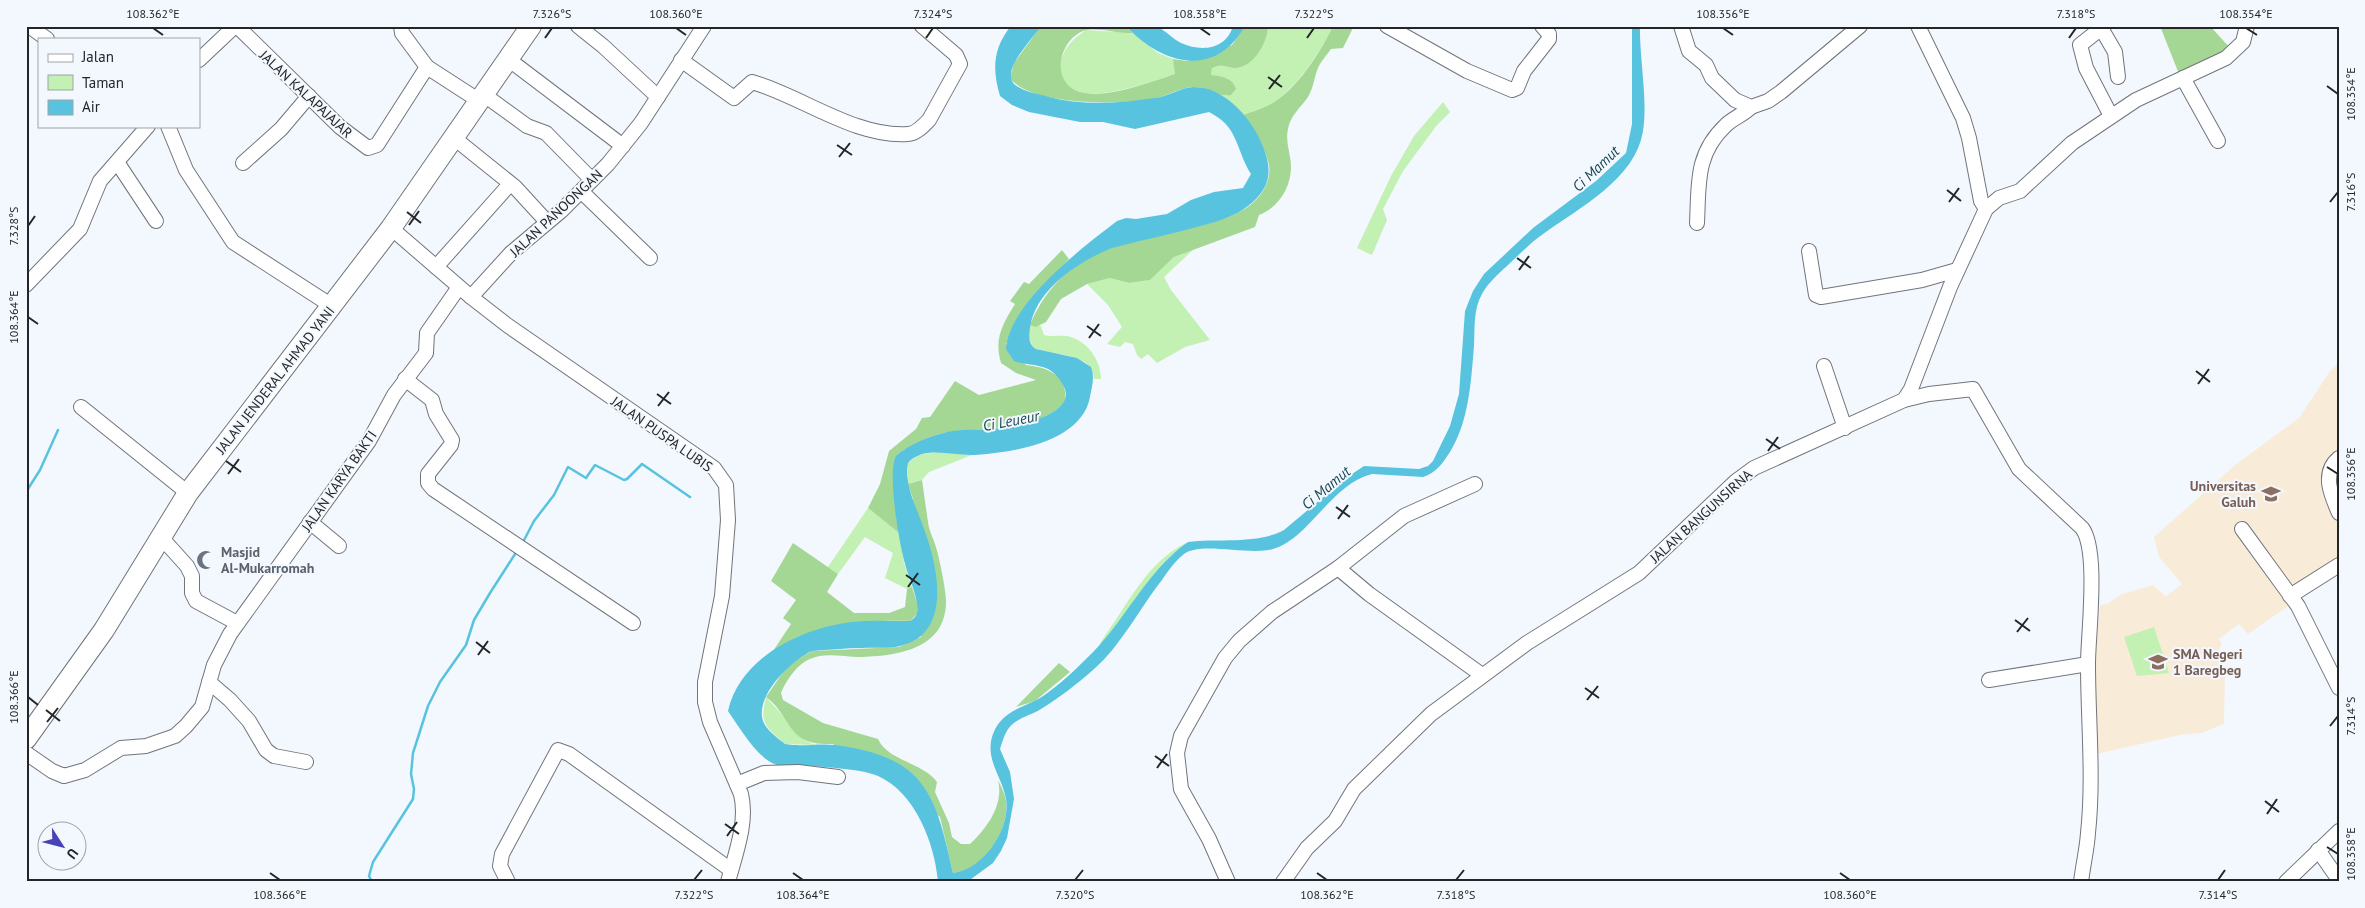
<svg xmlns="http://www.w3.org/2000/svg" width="2365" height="908" font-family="'PT Sans',sans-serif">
<rect width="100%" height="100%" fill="#f3f8fe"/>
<polygon fill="#f8ecd8" points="2339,363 2339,571 2248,634 2239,624 2219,639 2222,645 2219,649 2225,676 2224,724 2201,733 2180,735 2092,755 2093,675 2100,605 2107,604 2122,594 2153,585 2166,596 2182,584 2159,557 2154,537 2234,466 2299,418 2330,371"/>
<g fill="#c3f0b3">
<path d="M1268,26H1333C1321,51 1294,92 1269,105C1261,109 1251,112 1243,115L1222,95L1228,96V79L1211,75L1212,67C1222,63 1226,68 1236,68C1254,67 1268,42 1268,26Z"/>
<path d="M1086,30L1133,33L1158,53L1173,59L1176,74C1151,81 1080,110 1064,80C1062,75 1059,71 1060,66C1062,49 1073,39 1086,30Z"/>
<polygon points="1443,102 1450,112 1437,125 1403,171 1383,209 1387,220 1372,255 1357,248 1391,176 1414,136"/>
<polygon points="1195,248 1164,277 1171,290 1210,340 1185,347 1157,363 1148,354 1141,359 1137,355 1133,344 1125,342 1120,347 1107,344 1122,327 1108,305 1087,284 1110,278 1129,283 1150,280 1174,257"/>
<path d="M1030,325L1041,326L1044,335C1051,337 1059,335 1067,336C1087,340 1101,360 1101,379H1094C1093,351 1051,357 1033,347L1029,338Z"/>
<polygon points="937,452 972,455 929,472 922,480 908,484 908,463 918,455"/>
<polygon points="868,508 899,533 904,563 912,587 907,589 885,578 893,553 865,537 838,574 828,567"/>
<path d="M1188,542C1149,569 1132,616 1098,647C1103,638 1111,627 1117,618C1136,589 1155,557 1188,542Z"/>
<polygon points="2154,627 2169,673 2137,676 2124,637"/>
<path d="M766,697L805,740L815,745L785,744C766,727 759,724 766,697Z"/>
</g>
<g fill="#a5d794">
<path d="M1041,26H1126L1133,33C1118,34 1102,28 1087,30C1062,35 1049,77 1075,90C1100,102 1150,82 1175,74L1173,59L1187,61L1232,45L1245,26H1268C1268,42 1254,67 1236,68C1226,68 1222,63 1212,68L1211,75C1221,76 1233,78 1236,89L1231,95C1220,98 1206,87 1194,87C1182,87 1169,95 1157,98C1125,105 1031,107 1010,78L1014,63Z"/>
<path d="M1333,26H1354L1343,48L1331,49C1327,55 1321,61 1318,68C1314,77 1314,87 1308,97C1301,107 1290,116 1288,129C1285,142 1291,154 1291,167C1291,188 1278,208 1259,215L1255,227L1174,257L1150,280L1129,283L1110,278L1087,284L1061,299L1046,322L1036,327L1030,325C1041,298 1060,274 1085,260C1120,240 1164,234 1202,224C1215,221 1229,218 1241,211C1257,203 1272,184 1269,165C1265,146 1254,130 1243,115C1251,112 1261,109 1269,105C1296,91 1320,53 1333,26Z"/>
<polygon points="2160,26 2210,26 2231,49 2179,74"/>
<path d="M1062,250L1069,259L1030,301L1006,344L1026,365C1048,367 1071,377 1064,404C1032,432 987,427 949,432C933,434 916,443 902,451L896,516L899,533L868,508L880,484L889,451L916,429L922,418L930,417L955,381L979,395L1036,380L1016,373L1001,363C994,339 1002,325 1015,304L1010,301L1024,282L1029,284Z"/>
<path d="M922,480C924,494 926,508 928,522C929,532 935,541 937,551C940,561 946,591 946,600C947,649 898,656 859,657C843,657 825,652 810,659C797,664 786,681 781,693L783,700L823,723L878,739C888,761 922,762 937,782L935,792L949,823L952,837L961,844H970C988,827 1004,804 998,780C1001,787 1005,793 1006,801C1010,830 983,871 953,873L940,817L833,744C785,746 794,718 766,697L783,672L794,661L812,651L899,647L921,637L913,499L908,484Z"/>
<path d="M793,543L838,574L827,592L854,613H889L905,607L907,589L912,587L918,606L917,614L910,621C861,620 815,624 773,651L791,624L783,618L796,600L771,581Z"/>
<polygon points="1059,663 1070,672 1035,701 1016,707"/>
</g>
<g fill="#58c3de">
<path d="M1011,26H1041C1033,39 1001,69 1014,84C1023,92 1038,94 1049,97C1083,106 1120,103 1155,98C1168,97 1181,87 1194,87C1226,87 1254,121 1264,149C1271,168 1271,183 1257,198C1246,210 1231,217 1215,222C1181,232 1146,239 1112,248C1079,261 1035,290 1030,328C1029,336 1028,344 1036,349L1077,358L1091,367C1095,377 1092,386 1090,397C1082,442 1012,453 974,455C952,456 924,445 908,463C904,486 917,508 924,529C938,566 953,634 900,646C888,649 874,647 862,648C845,648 829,650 812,651C791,660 750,700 765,725C769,732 779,739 785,744C802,747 818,743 835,745C925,757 935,792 953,873C983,870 1011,829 1006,799C1002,776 984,759 993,734C1003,708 1027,708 1046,694C1060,684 1074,671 1086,659C1124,624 1145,572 1188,542C1218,538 1256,545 1284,530L1346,478L1364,466L1419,469L1428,466L1433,461L1450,426L1459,394L1465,311L1473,291L1484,274L1533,228L1596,181L1626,153L1632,124V26H1640C1639,59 1650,110 1641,140C1628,185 1570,213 1535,240C1526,248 1516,257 1507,266C1498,274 1488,283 1482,294C1473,310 1475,328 1474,346C1471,382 1469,421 1450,452C1442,464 1436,473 1423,477L1372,474C1331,484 1309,539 1273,549C1249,556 1201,541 1184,554C1175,561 1168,571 1162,580C1139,609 1121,646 1093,670C1077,684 1059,698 1041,709C1033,714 1022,717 1014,723C1006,728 1003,740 1000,749L1010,772L1014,799L1007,838L1001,851L993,863L967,882H938C935,844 915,792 878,776C862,769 832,768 814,766C801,765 784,769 772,763C755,754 739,727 728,711C740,657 802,628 852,622C871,620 890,621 910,621C913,619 916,617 917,613C920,601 908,576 905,564C899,543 887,473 896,456C909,444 930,436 947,432C961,429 975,430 989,429C1008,428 1081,416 1063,385C1059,378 1055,373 1048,369C1038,364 1025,365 1014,361L1006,349C1009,303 1083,247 1117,221L1126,218L1136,219L1167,214L1191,200L1214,192L1243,188L1251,174C1235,148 1239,127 1209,112L1135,129L1103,122H1080L1029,112L1012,105L1000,96C992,69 993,48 1011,26Z"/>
<path d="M1126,26C1135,26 1150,24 1158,27C1166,31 1173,39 1181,43C1201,52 1226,50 1233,26H1245C1215,79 1162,65 1126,26Z"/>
</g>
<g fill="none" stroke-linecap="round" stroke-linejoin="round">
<g stroke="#58c3de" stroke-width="2.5">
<polyline points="26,492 40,470 58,430"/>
<polyline points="522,544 534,521 554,495 568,467 586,478 595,465 624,480 627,479 642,464 690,497"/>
<polyline points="372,882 369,876 373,862 413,799 414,789 411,774 413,753 428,706 440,682 466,645 474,620 490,593 517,551"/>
</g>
<g stroke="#71757a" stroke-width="16">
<g id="minor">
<polyline points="29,26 47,39"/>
<polyline points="237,26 340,127 368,148 377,145 427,67 478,100"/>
<polyline points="401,26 402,33 427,67"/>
<polyline points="578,26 603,46 658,97"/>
<polyline points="1387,26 1467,71 1512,90 1517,88 1524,71 1549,39 1549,34 1542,26"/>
<polyline points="1681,26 1689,51 1706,65 1712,78 1735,100 1751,107 1768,101 1781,92 1860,26"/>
<polyline points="1918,26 1963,118 1969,138 1981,201 1986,209"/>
<polyline points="2104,26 2080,45 2086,68 2111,116"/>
<polyline points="2101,28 2115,52 2118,77"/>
<polyline points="508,59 623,146"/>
<polyline points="199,60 235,26"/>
<path d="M681,60L734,98L752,82C801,96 856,138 908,134C916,134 924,125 929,120L960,64L956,55L922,26"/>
<polyline points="2183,78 2218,141"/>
<polyline points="483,94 527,126 546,133 592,180"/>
<polyline points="168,126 186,170 233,242 332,306"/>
<polyline points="454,138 515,187 547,222"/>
<polyline points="117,162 156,221"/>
<polyline points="243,163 281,129 309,96"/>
<polyline points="582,192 650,258"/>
<path d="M1697,223C1699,184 1695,154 1726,125C1733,118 1743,115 1751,107"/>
<path d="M391,228L471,297L507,325L714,468L726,485L728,520L722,596L705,682V702L710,722L741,794C748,822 735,855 728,882"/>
<polyline points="1809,251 1816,295 1821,297 1922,280 1957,270"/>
<polyline points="436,267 510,184"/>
<polyline points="26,285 80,229 100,181 148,126"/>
<polyline points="471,297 511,253 561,211 608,164 641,123 704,26"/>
<polyline points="1824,366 1845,428"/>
<polyline points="405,379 432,400 436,414 452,440 451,445 428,474 428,483 433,489 633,623"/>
<path d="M1904,400L1929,394L1973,389L2019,469L2082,528C2099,550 2088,635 2088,664C2088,720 2094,777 2088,833C2087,849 2083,865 2081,882"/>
<polyline points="81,407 188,493"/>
<path d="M2339,458C2321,473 2331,495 2339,513"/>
<polyline points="310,522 339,546"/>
<polyline points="2242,529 2298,606 2339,688"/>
<polyline points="160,536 187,566 192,576 192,593 196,601 237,623"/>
<polyline points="1338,568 1369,594 1482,675"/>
<polyline points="2290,596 2339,565"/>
<polyline points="1989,680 2088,664"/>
<polyline points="209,682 230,700 249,721 266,750 274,756 306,762"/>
<polyline points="26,753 52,771 64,776 85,770 121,748 146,746 175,736 186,726 202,707 214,665 230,634 369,441 394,395 426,353 427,333 459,287"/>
<polyline points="737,784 764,773 798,772 838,777"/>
<polyline points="2318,850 2339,880"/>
<polyline points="508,882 500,866 502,854 558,750 569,754 731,870"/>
<polyline points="1228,882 1209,839 1181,789 1177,753 1181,736 1225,658 1239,641 1272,612 1338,568 1404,516 1475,484"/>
<polyline points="1283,882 1307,848 1335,821 1354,789 1431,714 1527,643 1639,573 1735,482 1754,468 1904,400 1911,389 1950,287 1986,209 1999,198 2020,191 2072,143 2136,100 2226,58 2243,42 2247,26"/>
<polyline points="2286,882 2339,831"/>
</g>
</g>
<g stroke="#71757a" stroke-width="22">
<polyline id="highway" points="26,739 104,630 188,493 391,228 531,26"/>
</g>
<use href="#minor" stroke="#fff" stroke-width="14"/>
<use href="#highway" stroke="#fff" stroke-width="20"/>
</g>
<path fill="none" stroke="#232527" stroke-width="2" d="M153,28L163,35M676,28L686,35M1200,28L1210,35M1723,28L1733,35M2246,28L2257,35M545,38L552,28M926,38L933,28M1307,38L1314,28M2069,38L2076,28M1268,77L1282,87M2327,86L2338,94M1269,89L1280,75M837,145L852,155M839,157L850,143M1947,190L1961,201M1949,202L1959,188M2330,202L2338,192M407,212L421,223M409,225L419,211M28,226L35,216M1517,258L1531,268M1519,270L1529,256M28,317L38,324M1087,326L1101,336M1089,338L1099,324M2196,371L2210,382M2198,384L2209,369M657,394L671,404M658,406L669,392M1766,439L1780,449M1768,451L1778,437M226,461L241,472M2327,467L2338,474M228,474L239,459M1336,507L1350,517M1338,519L1348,505M906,575L920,585M908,587L918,573M2015,620L2030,631M2017,632L2028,618M476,642L490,653M478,655L488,641M1585,688L1599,698M28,697L38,705M1587,700L1598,686M46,710L60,721M47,722L58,708M2330,726L2338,716M1155,756L1169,766M1157,768L1167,754M2265,801L2279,812M2267,814L2277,799M725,824L739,834M727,836L737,822M2327,847L2338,854M270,873L280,880M793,873L803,880M1317,873L1327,880M1840,873L1850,880M694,880L702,870M1075,880L1083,870M1456,880L1464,870M2218,880L2225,870"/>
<defs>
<g id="university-bare" transform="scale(1.5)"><path d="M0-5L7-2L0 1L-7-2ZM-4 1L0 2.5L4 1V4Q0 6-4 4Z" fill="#8d6e63" stroke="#f3f8fe" stroke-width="2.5" paint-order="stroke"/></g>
<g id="mosque-bare" transform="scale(1.5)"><path d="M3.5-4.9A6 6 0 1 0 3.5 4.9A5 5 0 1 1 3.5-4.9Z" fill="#6b7280" stroke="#f3f8fe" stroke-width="2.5" paint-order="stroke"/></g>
<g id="school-bare" transform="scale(1.5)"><path d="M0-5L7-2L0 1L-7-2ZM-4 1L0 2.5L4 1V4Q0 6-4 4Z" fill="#8d6e63" stroke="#f3f8fe" stroke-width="2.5" paint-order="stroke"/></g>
</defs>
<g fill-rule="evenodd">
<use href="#university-bare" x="2271" y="494"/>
<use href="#mosque-bare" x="206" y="560"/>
<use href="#school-bare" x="2158" y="662"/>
</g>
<g text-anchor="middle" stroke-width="4" stroke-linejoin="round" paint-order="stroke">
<g font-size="14" fill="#232527" stroke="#f3f8fe">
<text transform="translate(306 94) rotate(43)" y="5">JALAN KALAPAJAJAR</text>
<text transform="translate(556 213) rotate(-43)" y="5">JALAN PANOONGAN</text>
<text transform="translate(275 380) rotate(-52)" y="5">JALAN JENDERAL AHMAD YANI</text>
<text transform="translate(662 434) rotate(35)" y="5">JALAN PUSPA LUBIS</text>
<text transform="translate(339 481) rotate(-55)" y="5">JALAN KARYA BAKTI</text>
<text transform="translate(1701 516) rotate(-42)" y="5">JALAN BANGUNSIRNA</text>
</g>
<g font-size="14" font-weight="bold" fill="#785e54" stroke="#f3f8fe" text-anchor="end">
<text x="2256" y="491">Universitas<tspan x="2256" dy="16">Galuh</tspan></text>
<text x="2173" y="659" text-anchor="start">SMA Negeri<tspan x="2173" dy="16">1 Baregbeg</tspan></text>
</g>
<g font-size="14" font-weight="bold" fill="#5b616d" stroke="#f3f8fe" text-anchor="start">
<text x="221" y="557">Masjid<tspan x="221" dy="16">Al-Mukarromah</tspan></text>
</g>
<g font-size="15" font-style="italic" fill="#174752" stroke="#f3f8fe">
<text transform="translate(1596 169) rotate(-44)" y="5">Ci Mamut</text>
<text transform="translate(1011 421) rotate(-11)" y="5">Ci Leueur</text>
<text transform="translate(1326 488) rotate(-40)" y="5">Ci Mamut</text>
</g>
</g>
<rect width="2365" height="908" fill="none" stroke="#f3f8fe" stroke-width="55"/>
<rect x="38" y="38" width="162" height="90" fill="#f3f8fe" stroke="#a0a4a8"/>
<rect x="48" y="54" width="25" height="8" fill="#ffffff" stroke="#a0a4a8"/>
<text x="82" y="62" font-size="15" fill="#232527">Jalan</text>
<rect x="48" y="75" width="25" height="15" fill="#c3f0b3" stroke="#a0a4a8"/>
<text x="82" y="88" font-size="15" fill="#232527">Taman</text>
<rect x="48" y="100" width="25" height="15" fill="#58c3de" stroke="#a0a4a8"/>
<text x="82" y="112" font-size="15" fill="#232527">Air</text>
<g transform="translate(62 846) rotate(126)"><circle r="24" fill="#f3f8fe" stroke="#a0a4a8"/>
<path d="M0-4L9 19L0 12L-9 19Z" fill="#4842b8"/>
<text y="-8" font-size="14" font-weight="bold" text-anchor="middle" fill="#232527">U</text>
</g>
<rect x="28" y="28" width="2310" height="852" fill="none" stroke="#232527" stroke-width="2"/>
<g font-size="12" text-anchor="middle" fill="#232527">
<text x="153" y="18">108.362°E</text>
<text x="552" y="18">7.326°S</text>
<text x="676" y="18">108.360°E</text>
<text x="933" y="18">7.324°S</text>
<text x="1200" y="18">108.358°E</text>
<text x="1314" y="18">7.322°S</text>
<text x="1723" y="18">108.356°E</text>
<text x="2076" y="18">7.318°S</text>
<text x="2246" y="18">108.354°E</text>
<text transform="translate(2351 94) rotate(-90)" y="4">108.354°E</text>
<text transform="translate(2351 192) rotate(-90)" y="4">7.316°S</text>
<text transform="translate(14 226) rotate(-90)" y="4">7.328°S</text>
<text transform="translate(14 317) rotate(-90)" y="4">108.364°E</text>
<text transform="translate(2351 474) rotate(-90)" y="4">108.356°E</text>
<text transform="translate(14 697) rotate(-90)" y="4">108.366°E</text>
<text transform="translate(2351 716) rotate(-90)" y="4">7.314°S</text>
<text transform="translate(2351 854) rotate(-90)" y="4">108.358°E</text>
<text x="280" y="899">108.366°E</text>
<text x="694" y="899">7.322°S</text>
<text x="803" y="899">108.364°E</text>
<text x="1075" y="899">7.320°S</text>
<text x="1327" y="899">108.362°E</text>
<text x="1456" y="899">7.318°S</text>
<text x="1850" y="899">108.360°E</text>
<text x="2218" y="899">7.314°S</text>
</g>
</svg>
